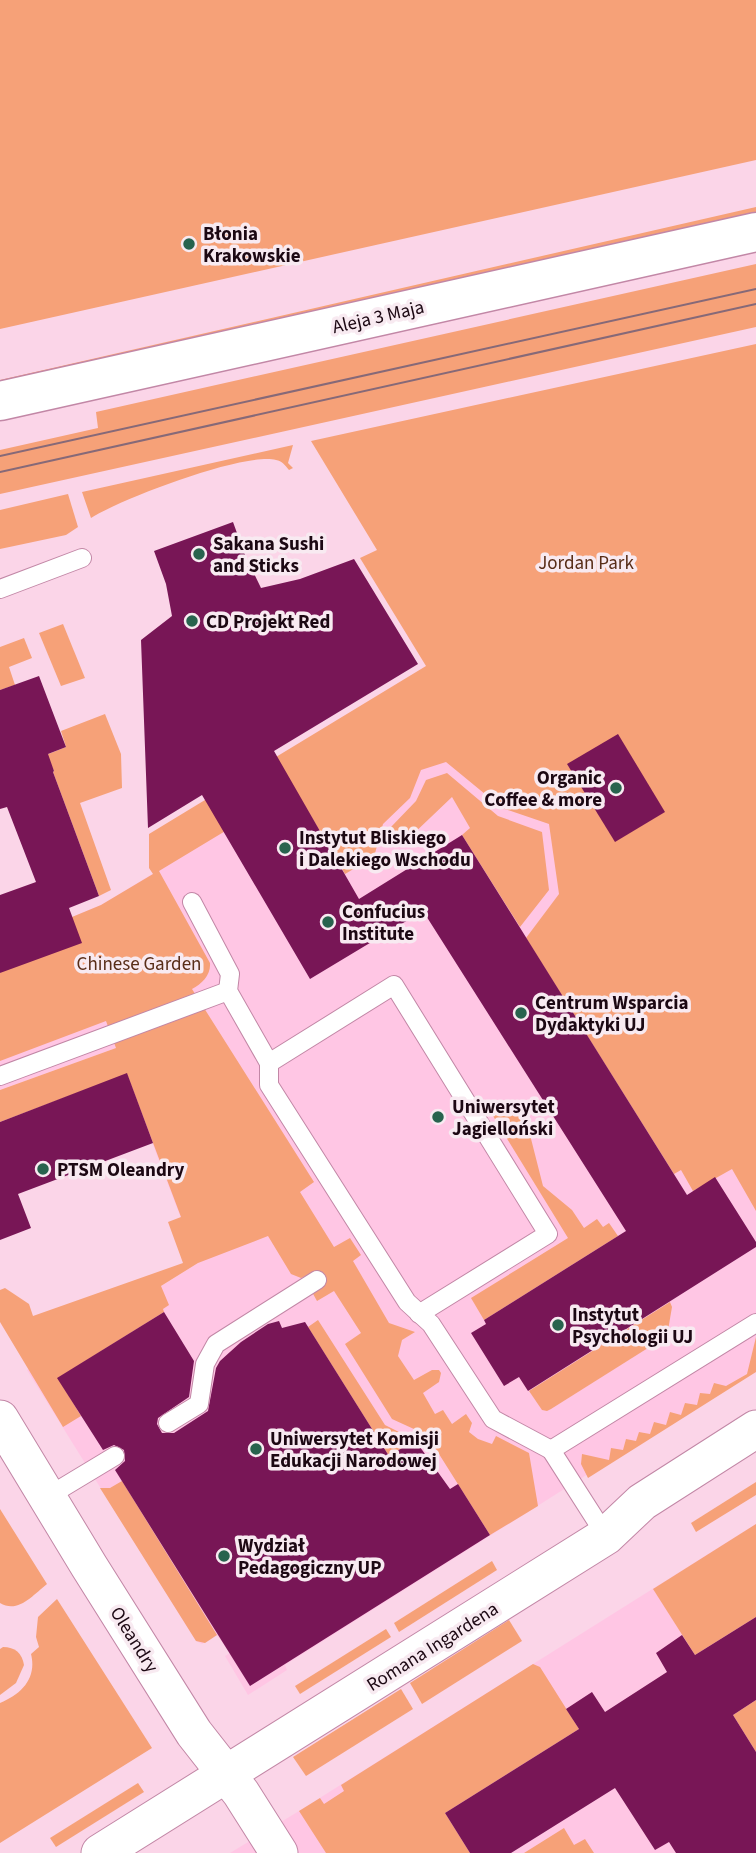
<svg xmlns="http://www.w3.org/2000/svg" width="756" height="1853" font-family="'Source Sans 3',sans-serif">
<rect width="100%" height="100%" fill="#fbd5e8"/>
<g fill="#ffc6e4">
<polygon points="463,686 756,1155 756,1368 285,1665 287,1670 248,1695 225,1656 230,1653 217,1635 202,1644 196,1641 27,1370 198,1263 116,1048 0,1090 0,973 72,917 101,905"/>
<polygon points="756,1524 756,1853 230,1853 299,1811"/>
</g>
<g fill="#f6a178">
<polygon points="0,0 756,0 756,160 0,329"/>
<polygon points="756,207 756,221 0,393 0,380"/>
<polygon points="756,264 756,327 0,494 0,450 98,428 96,412"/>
<path d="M756,344V1211L732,1169L693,1191L681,1170L674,1174L526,938L559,894L549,824L502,808L446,762L421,770L410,798L383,824L374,857L345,874L295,789L159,871L210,963C211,975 202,984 192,989L314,1182L300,1192L334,1247L350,1238L361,1255L353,1261L389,1323L415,1332L402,1340L398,1356L414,1380L432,1370H439L441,1373L439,1382L423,1393L435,1414L443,1410L452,1424L466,1414L472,1423L469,1432L478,1439L492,1444L496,1436L529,1453L538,1506L490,1535L427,1435L392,1419L345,1344L361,1333L334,1291L317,1301L312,1292L323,1285L314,1272L301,1278L291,1274L268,1236L198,1263L161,1286L169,1305L163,1309L164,1312L58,1378L81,1416L63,1427L0,1322V1290L5,1288L29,1304L33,1316L183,1263L168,1222L181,1217L127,1074L0,1122V1090L116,1048L106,1021L0,1061V973L72,917L101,905L153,874L149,868V834L426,666L360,558L377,550L311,441Z"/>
<path d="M293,445L288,463L293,468L289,470C285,465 282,461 276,460C244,452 121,499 91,518L82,492Z"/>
<polygon points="68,494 78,527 66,535 0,549 0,510"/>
<polygon points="63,624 85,678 61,686 39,633"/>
<polygon points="24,638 32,658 9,667 15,685 0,690 0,647"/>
<polygon points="105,714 121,754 122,788 80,803 111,890 99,896 53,772 54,771 46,755 66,747 61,731"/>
<polygon points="447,773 498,816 542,832 549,890 520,927 462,835 470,828 452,797 409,838 390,828 416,801 426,780"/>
<polygon points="508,1108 527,1123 543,1186 572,1210 584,1228 597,1219 603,1227 609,1223 618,1236 484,1320 471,1298 568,1238 490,1111"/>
<polygon points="670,1302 672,1307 667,1336 551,1409 547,1411 542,1410 529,1391"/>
<polygon points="318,1320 385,1425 415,1440 389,1456 308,1327"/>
<polygon points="756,1337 756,1372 588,1478 581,1464 582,1454 609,1460 611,1448 623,1450 626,1439 636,1441 639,1432 650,1434 654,1422 666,1425 670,1412 681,1415 685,1403 697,1405 700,1393 710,1394 714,1383 726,1386 747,1374"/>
<polygon points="122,1481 217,1635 205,1643 196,1641 100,1488 110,1488"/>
<polygon points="756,1482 756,1495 696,1532 691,1523"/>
<path d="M0,1509L47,1584C33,1595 18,1614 0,1603Z"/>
<polygon points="756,1524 756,1617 695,1655 653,1589"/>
<polygon points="492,1561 497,1570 399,1632 394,1623"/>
<path d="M57,1599L152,1748L0,1843V1703C22,1694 37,1678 31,1654L39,1647L36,1637L38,1617Z"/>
<polygon points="509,1620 522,1641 422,1704 410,1683"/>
<polygon points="386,1629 391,1637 300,1694 295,1686"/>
<path d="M3,1647C15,1647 22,1653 24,1665L16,1683L0,1695V1649Z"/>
<polygon points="533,1664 540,1667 579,1729 445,1813 470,1853 326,1853 299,1811 320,1798 324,1804 344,1791 341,1785"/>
<polygon points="401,1689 413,1709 306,1776 293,1757"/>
<polygon points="756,1700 756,1752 733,1715"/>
<polygon points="138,1783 144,1792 56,1847 50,1838"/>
<polygon points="564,1828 574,1845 585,1839 594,1853 524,1853"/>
</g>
<g fill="#781656">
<polygon points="233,522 245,555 261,588 300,579 354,559 418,664 274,751 359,899 462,835 687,1195 715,1177 756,1242 756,1247 528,1391 519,1377 504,1386 471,1333 486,1324 484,1320 626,1231 423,911 310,979 202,795 148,828 141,640 172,616 166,584 154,551"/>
<polygon points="39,676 66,747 48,754 54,771 53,772 99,896 69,908 82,943 0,973 0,895 36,882 7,807 0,809 0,690"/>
<polygon points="618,734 665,812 615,842 567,764"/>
<polygon points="127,1073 153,1143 18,1194 31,1228 0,1240 0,1122"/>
<polygon points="164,1312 194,1361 189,1397 158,1418 157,1424 162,1433 174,1433 208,1411 216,1368 220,1361 241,1342 268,1324 279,1321 282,1328 305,1322 389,1456 415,1440 450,1489 458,1484 490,1535 250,1686 115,1470 125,1461 124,1450 114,1445 103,1450 57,1378"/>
<polygon points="756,1617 756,1700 733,1715 756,1752 756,1853 676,1853 669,1842 655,1850 615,1788 511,1853 470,1853 445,1813 579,1729 566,1709 592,1692 605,1712 667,1672 656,1653 682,1635 695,1655"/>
</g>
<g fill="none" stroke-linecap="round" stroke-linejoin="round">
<g stroke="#c287a6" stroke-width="20">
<g id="lane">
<polyline points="0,589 82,558"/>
<polyline points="192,902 230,974 228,991 269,1063 269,1085 407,1302 431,1324 493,1419 551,1450"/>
<polyline points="269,1063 394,985 548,1234 419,1314"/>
<polyline points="0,1076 228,991"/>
<polyline points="168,1423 199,1404 205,1364 216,1344 317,1280"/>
<polyline points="47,1497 115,1456"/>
<polyline points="606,1536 551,1450 756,1323"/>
</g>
</g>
<g stroke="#c287a6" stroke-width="39">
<g id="street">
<polyline points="0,1419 89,1566 194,1733 241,1793 279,1853"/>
<polyline points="100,1853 606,1536 642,1502 756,1429"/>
</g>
</g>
<g stroke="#c287a6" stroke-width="41">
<polyline id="secondary" points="0,401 756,232"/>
</g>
<use href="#lane" stroke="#fff" stroke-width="18"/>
<use href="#street" stroke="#fff" stroke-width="37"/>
<use href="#secondary" stroke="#fff" stroke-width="38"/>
<g stroke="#866978" stroke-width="2">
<polyline points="0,456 756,289"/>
<polyline points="0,472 756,304"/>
</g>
</g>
<g fill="#28634e" stroke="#f8eaf1" stroke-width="2.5">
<circle cx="189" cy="244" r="7"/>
<circle cx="199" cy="554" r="7"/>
<circle cx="192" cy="621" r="7"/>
<circle cx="616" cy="788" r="7"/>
<circle cx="285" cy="848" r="7"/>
<circle cx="328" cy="922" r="7"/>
<circle cx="521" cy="1013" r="7"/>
<circle cx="438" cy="1117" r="7"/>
<circle cx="43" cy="1169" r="7"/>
<circle cx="558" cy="1325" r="7"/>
<circle cx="256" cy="1449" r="7"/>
<circle cx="224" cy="1556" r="7"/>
</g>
<g text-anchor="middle" stroke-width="7" stroke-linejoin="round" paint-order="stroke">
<g font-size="19" font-weight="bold" fill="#1c0813" stroke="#f8eaf1" text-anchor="start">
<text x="203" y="240">Błonia<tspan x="203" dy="22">Krakowskie</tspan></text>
<text x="213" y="550">Sakana Sushi<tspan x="213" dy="22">and Sticks</tspan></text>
<text x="206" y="628">CD Projekt Red</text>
<text x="602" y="784" text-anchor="end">Organic<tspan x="602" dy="22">Coffee &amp; more</tspan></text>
<text x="299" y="844">Instytut Bliskiego<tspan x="299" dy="22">i Dalekiego Wschodu</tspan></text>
<text x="342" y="918">Confucius<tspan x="342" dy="22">Institute</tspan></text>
<text x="535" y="1009">Centrum Wsparcia<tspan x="535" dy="22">Dydaktyki UJ</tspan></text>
<text x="452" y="1113">Uniwersytet<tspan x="452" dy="22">Jagielloński</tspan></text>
<text x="57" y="1176">PTSM Oleandry</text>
<text x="572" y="1321">Instytut<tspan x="572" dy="22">Psychologii UJ</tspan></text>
<text x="270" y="1445">Uniwersytet Komisji<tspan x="270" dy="22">Edukacji Narodowej</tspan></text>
<text x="238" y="1552">Wydział<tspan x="238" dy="22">Pedagogiczny UP</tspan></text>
</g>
<g font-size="19" fill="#1c0813" stroke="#f8eaf1">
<text transform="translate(378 316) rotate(-13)" y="7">Aleja 3 Maja</text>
<text transform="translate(135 1639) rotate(58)" y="7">Oleandry</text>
<text transform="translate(432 1646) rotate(-32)" y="7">Romana Ingardena</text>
</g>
<g font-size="19" fill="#582d18" stroke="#f8eaf1">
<text x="586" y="569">Jordan Park</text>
<text x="139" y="970">Chinese Garden</text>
</g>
</g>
</svg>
